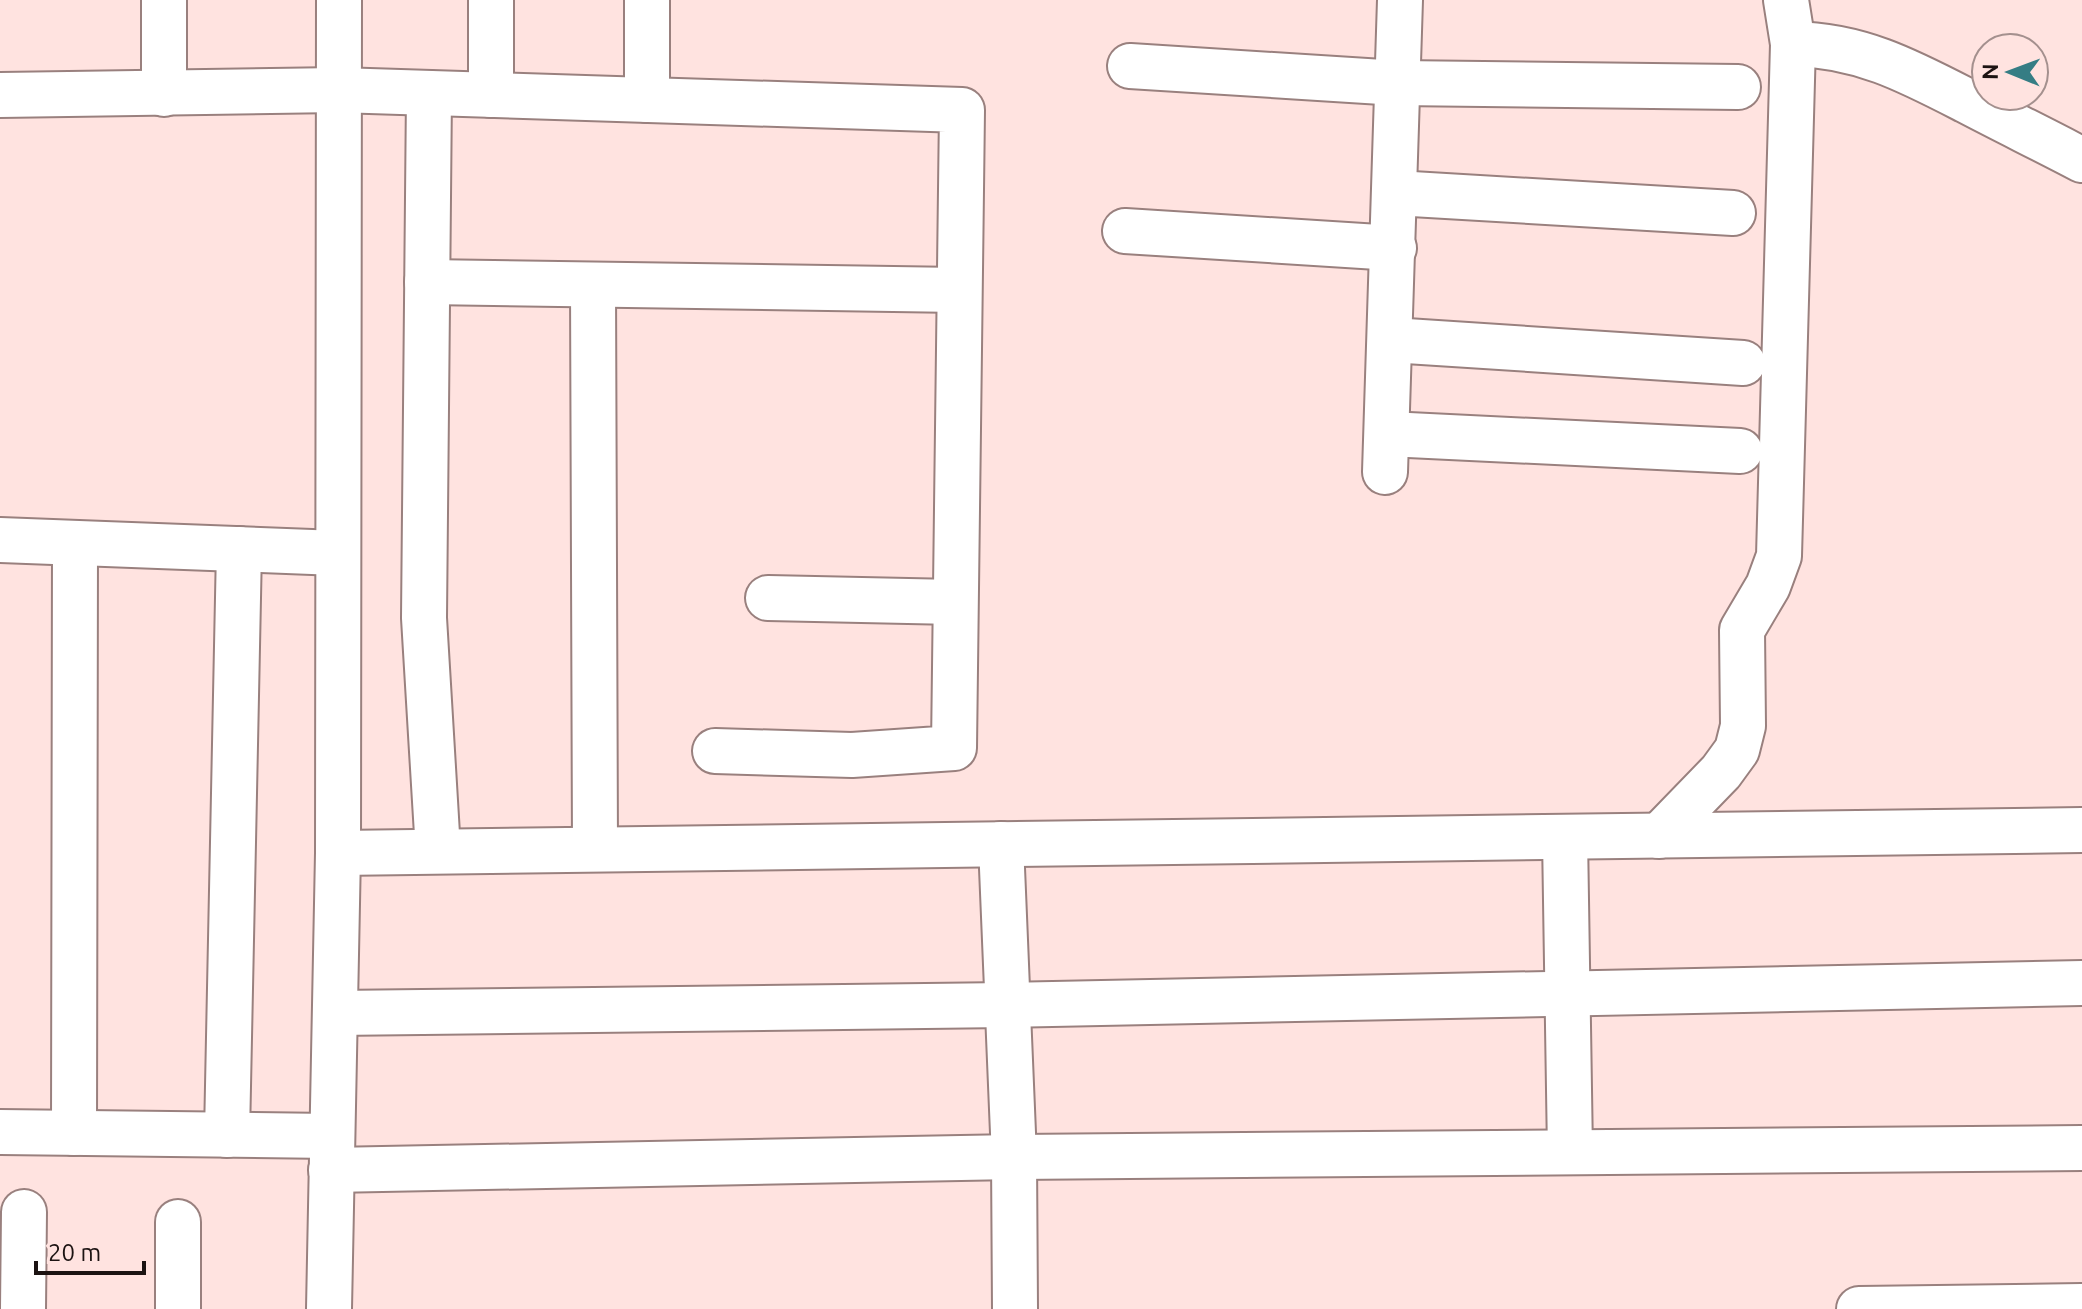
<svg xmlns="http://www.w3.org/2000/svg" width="2082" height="1309" font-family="Ubuntu,sans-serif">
<rect width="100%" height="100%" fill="#ffe3e0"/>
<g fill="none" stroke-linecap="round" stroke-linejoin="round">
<g stroke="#99807e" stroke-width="48">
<g id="minor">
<polyline points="491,0 491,95"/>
<path d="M1793,44C1860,45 1909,71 1967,101C2005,121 2044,140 2082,160"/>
<polyline points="1130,66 1398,83 1738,87"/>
<polyline points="429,93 424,618 438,851"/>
<polyline points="164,94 164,0"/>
<polyline points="0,95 338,90 962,110 954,748 852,755 715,751"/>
<polyline points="647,100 647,0"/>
<polyline points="1395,193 1733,213"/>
<polyline points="1125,231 1394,248"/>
<polyline points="427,282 959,290"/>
<polyline points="593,285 595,849"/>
<polyline points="1391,340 1743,363"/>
<polyline points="1388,434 1740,451"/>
<polyline points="1385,472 1400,0"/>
<polyline points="0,540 338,553"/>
<polyline points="768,598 955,602"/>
<polyline points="1659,836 1721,772 1737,750 1743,726 1742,630 1768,586 1779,556 1793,44 1786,0"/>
<polyline points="1565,837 1570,1152"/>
<polyline points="1001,844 1014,1157 1015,1309"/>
<polyline points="338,853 2082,830"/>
<polyline points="335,1013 1007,1005 2082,983"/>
<polyline points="0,1132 332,1136"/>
<polyline points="74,1133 75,543"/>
<polyline points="227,1135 239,549"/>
<polyline points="331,1170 1014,1157 2082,1148"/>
<polyline points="23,1309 24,1212"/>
<polyline points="178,1309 178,1222"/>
<polyline points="329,1309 338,853 339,0"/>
<polyline points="1859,1309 2082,1306"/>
</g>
</g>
<use href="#minor" stroke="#fff" stroke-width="44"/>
</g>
<g transform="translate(2010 72) rotate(271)"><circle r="38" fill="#ffe3e0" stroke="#a4908e" stroke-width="2"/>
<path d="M0-6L14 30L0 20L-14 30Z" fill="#357d84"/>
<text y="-12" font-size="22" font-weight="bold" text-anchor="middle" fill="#1c1312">N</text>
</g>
<path d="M36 1261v12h108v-12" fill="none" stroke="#1c1312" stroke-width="4"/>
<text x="48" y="1261" font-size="24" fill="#1c1312" stroke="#ffe3e0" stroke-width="6" paint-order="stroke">20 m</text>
</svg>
